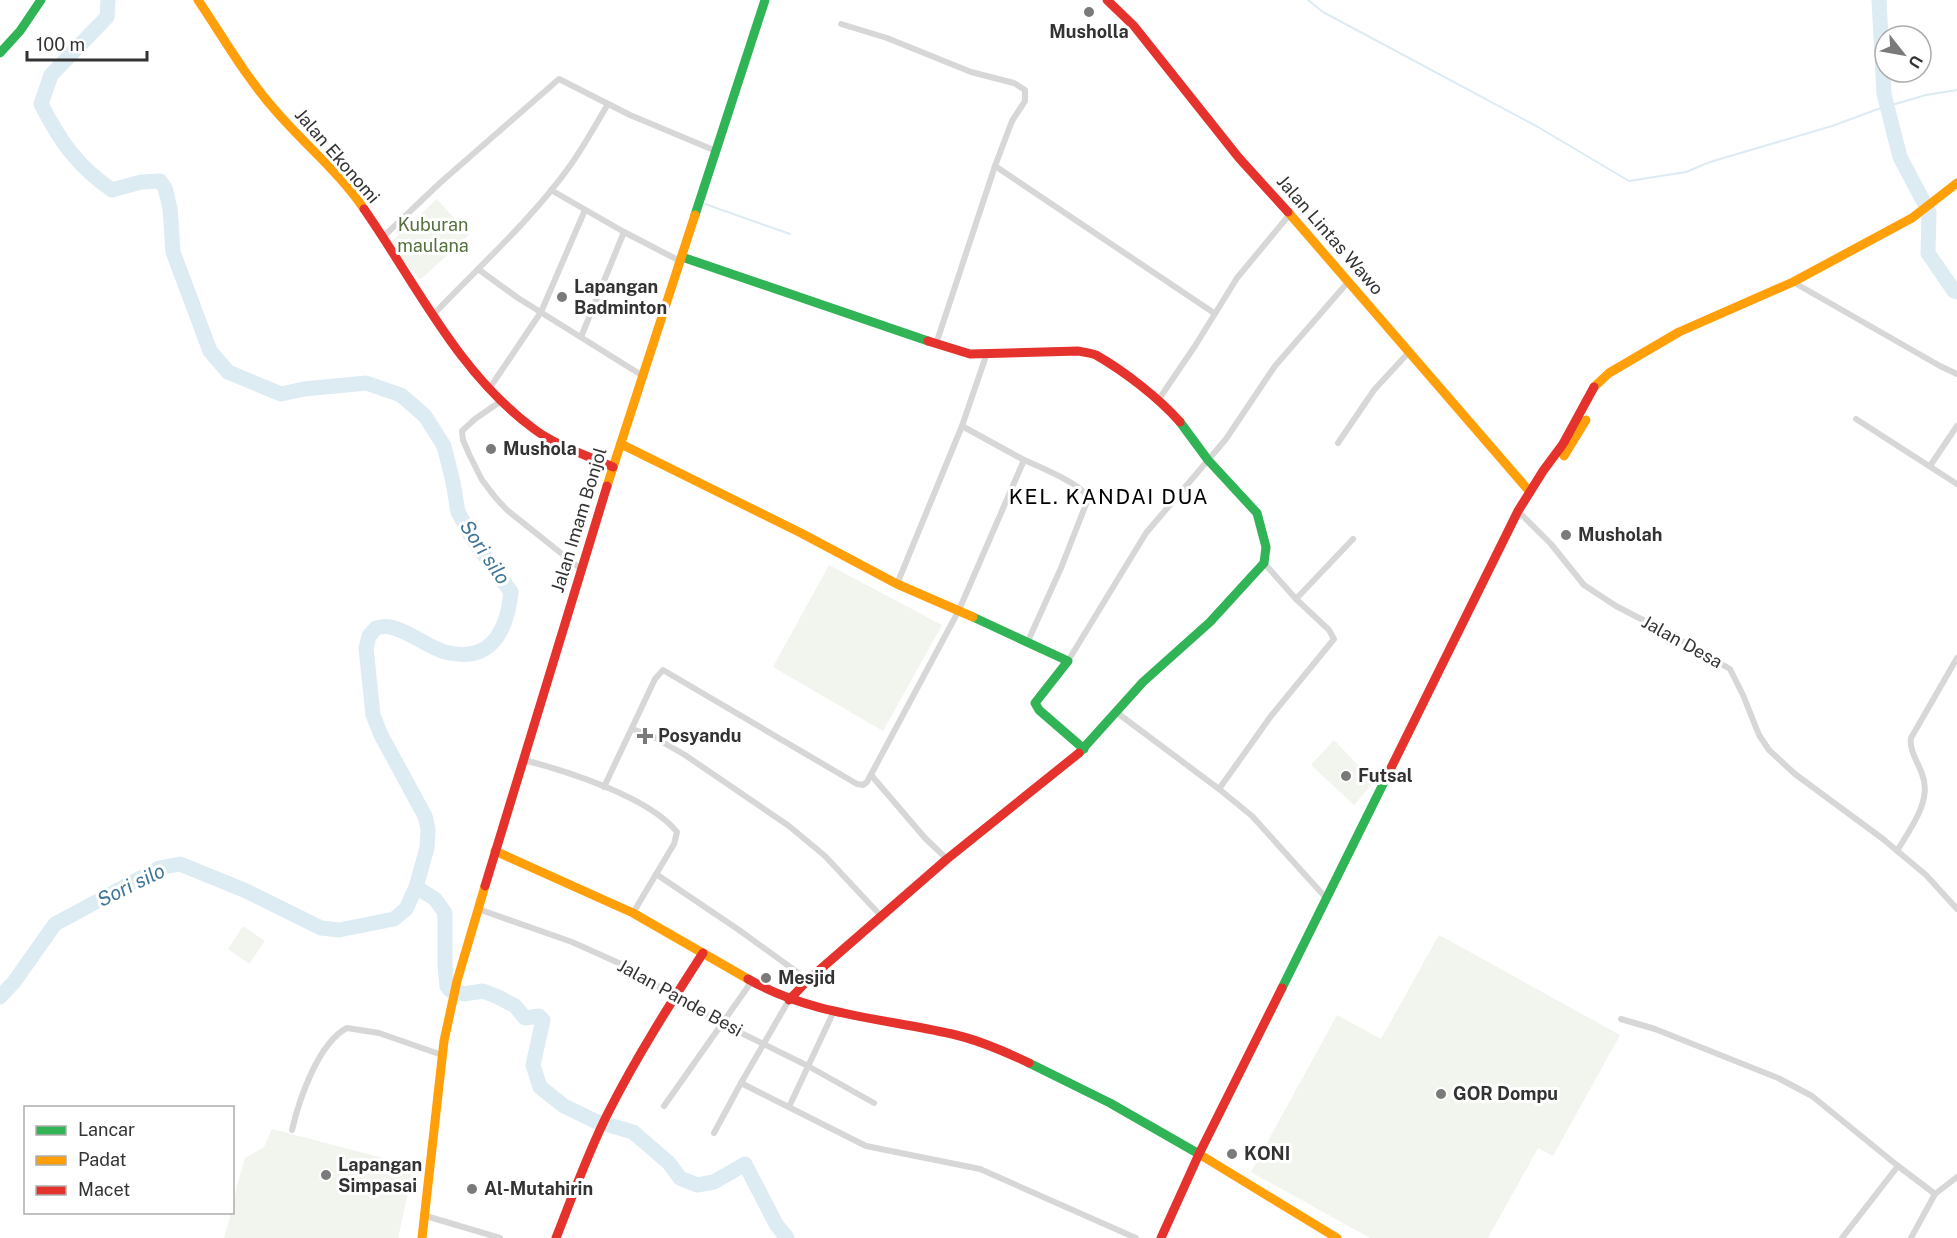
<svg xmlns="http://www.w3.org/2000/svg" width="1957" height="1238" font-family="'Public Sans',sans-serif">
<rect width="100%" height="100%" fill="#fff"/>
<g fill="#f1f5ed">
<polygon points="437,199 469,235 420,280 389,244"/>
<polygon points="829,565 942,625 883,731 773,667"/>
<polygon points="1334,740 1374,782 1354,805 1311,765"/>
<polygon points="243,926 265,941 249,964 228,949"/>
<polygon points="1439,935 1620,1035 1553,1156 1538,1148 1488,1238 1370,1238 1251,1172 1337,1015 1381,1039"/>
<polygon points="272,1129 414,1166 398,1238 224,1238 231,1213 232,1212 237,1185 245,1158 264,1147"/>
</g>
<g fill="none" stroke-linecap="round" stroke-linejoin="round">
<g stroke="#ddebf3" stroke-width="2">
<polyline points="1308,0 1323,12 1538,127 1629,181 1686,172 1710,162 1832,126 1878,109 1926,95 1957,90"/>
<polyline points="705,204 790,234"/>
</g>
<g stroke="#ddebf3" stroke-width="15">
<polyline points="1879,0 1884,94 1887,106 1900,157 1929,212 1928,253 1954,291 1957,292"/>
<polyline points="416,887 435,899 445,913 445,966 447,986 450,990 464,994 483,991 498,997 515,1006 525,1018 539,1016 543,1020 533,1065 540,1087 564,1106 595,1121 633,1132 669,1163 680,1178 697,1185 714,1182 745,1164 776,1224 787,1238"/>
<path d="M0,997L14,982L55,924L159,868L180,864L244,890L321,928L339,930L394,919L406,909L416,887L427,848L428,829L425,816L381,735L373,715L366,648L369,636L376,628C380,627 386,626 390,627C408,630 427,647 445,652C491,664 507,631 511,592L472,538L458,512L453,482L444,446L425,416L401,395L366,383L304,389L281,394L228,372L210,351L173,252L170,208L165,188L160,181L141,182L112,190C77,166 60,141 41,104L51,75L107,17L108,0"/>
</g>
<g stroke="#d7d7d7" stroke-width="6">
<polyline points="841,24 887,38 971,72 1014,83 1025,90 1025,101 1012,121 995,166 936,344"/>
<polyline points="995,166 1214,313"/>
<polyline points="551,190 624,232 680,261"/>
<polyline points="384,236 441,182 559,79 630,115 716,151"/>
<polyline points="478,269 518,298 643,376"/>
<polyline points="1793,282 1940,366 1957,374"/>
<path d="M432,316C479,266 532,220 572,163C585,144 596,124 608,104"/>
<polyline points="581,337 624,232"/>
<polyline points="489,389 541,312 585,210"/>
<polyline points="1159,399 1195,346 1237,278 1290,214"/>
<polyline points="501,401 475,419 462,431 463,440 469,454 482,480 495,497 507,510 581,569"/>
<polyline points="1856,419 1957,484"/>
<polyline points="1338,443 1374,390 1410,351"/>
<path d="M1024,460C1038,466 1086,486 1088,499L1061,568L1028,641"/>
<polyline points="1930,466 1957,426"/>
<polyline points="1518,511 1551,544 1584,585 1616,606 1668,633 1730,669 1743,695 1759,735 1769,750 1795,774 1883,839 1926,875 1957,909"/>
<polyline points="1264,563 1296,599 1329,630 1334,639 1271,716 1219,789 1252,816 1327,899"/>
<polyline points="897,584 962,426 987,353"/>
<polyline points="1296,599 1353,539"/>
<polyline points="1068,661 1146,533 1226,439 1275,366 1348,282"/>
<polyline points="1116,712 1219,789"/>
<polyline points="632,729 652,736 685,755 789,826 825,856 881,916"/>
<path d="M524,760C567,771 649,797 677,832L674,844L633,913"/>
<polyline points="871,775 925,838 947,859"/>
<polyline points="604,787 655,679 663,670 857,784 863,785 867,782 959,610 1024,460 962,426"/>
<path d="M1897,851C1910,829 1933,800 1922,774C1918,762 1909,750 1911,738L1957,658"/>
<polyline points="656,874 739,930 808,980"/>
<polyline points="478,909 572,942 621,964 721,1023 808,1066 874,1103"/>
<polyline points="789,1000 741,1083 866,1146 980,1169 1136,1238"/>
<polyline points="1621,1019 1655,1029 1778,1078 1812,1096 1898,1166 1935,1194"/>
<polyline points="664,1106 752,981"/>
<polyline points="789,1107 833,1013"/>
<path d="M292,1130C299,1100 318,1043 347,1028L379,1033L442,1055"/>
<polyline points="714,1133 741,1083"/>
<polyline points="426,1216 500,1238"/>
<polyline points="1842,1238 1898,1166"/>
<polyline points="1911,1238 1935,1194 1957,1177"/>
</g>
<g stroke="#30b455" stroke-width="9">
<polyline points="0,53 20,31 41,0"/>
<polyline points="695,215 765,0"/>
<polyline points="682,257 928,341"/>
<polyline points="973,617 1068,661 1035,703 1039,710 1084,749"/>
<polyline points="1079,753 1143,682 1210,622 1264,563 1266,547 1257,513 1208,460 1180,422"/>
<polyline points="1282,988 1388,774"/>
<polyline points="1029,1063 1110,1103 1199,1154"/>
</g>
<g stroke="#ff9f0a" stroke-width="9">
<path d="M198,0C223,37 245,76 275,110C304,144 339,172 364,209"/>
<polyline points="1288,212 1530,492"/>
<polyline points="1594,387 1609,373 1679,332 1793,282 1912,218 1957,183"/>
<polyline points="621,444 801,533 897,584 973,617"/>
<polyline points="1564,456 1586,420"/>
<polyline points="607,486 695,215"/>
<polyline points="495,851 633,913 748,979"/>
<polyline points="1199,1154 1337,1238"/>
<polyline points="422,1238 444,1041 457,981 485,886"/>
</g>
<g stroke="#e5322d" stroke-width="9">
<polyline points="1107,0 1134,26 1239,158 1288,212"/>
<path d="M364,209C417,285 458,373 534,429C558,447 587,455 613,467"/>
<path d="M928,341L970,354L1078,351C1084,352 1091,353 1096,355C1124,371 1159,398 1180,422"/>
<polyline points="1388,774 1518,511 1543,471 1563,444 1594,387"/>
<polyline points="485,886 607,486"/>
<path d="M748,979C811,1015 882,1018 952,1034C979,1040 1004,1051 1029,1063"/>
<polyline points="789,1000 808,980 947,859 1079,753"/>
<path d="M556,1238C573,1195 588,1152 609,1111C637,1056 670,1004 703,953"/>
<polyline points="1161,1238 1199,1154 1282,988"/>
</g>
</g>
<g fill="#7a7a7a" stroke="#fff" stroke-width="2">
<circle cx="1089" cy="12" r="6"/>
<circle cx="562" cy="297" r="6"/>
<circle cx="491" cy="449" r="6"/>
<circle cx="1566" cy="535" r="6"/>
<path d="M642 727h6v6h6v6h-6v6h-6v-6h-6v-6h6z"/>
<circle cx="1346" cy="776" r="6"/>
<circle cx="766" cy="978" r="6"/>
<circle cx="1441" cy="1094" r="6"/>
<circle cx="1232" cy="1154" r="6"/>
<circle cx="326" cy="1175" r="6"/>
<circle cx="472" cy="1189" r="6"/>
</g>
<g text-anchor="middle" stroke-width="6" stroke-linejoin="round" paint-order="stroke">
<g font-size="18" font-weight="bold" fill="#333" stroke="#fff" text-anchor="start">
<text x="1089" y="38" text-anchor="middle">Musholla</text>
<text x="574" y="293">Lapangan<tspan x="574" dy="21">Badminton</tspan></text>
<text x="503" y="455">Mushola</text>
<text x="1578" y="541">Musholah</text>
<text x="658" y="742">Posyandu</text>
<text x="1358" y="782">Futsal</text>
<text x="778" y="984">Mesjid</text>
<text x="1453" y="1100">GOR Dompu</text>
<text x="1244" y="1160">KONI</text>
<text x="338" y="1171">Lapangan<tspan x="338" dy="21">Simpasai</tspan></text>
<text x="484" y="1195">Al-Mutahirin</text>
</g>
<g font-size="18" fill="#333" stroke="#fff">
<text transform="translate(337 156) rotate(49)" y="6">Jalan Ekonomi</text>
<text transform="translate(1330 235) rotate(49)" y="6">Jalan Lintas Wawo</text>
<text transform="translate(579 520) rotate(-73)" y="6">Jalan Imam Bonjol</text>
<text transform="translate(1682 642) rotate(29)" y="6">Jalan Desa</text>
<text transform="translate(680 998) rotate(29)" y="6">Jalan Pande Besi</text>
</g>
<g font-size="18" fill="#56703f" stroke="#fff">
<text x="433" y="231">Kuburan<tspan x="433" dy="21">maulana</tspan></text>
</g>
<g font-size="20" font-style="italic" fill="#3f7597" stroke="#fff">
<text transform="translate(485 552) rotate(56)" y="7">Sori silo</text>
<text transform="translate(131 885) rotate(-26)" y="7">Sori silo</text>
</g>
<g font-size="21" letter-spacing="1.5" fill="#000" stroke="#fff">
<text x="1109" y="504">KEL. KANDAI DUA</text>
</g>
</g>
<rect x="24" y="1106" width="210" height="108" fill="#ffffff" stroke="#adadad" stroke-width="1.5"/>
<rect x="36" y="1126" width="30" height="9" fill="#30b455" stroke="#adadad" stroke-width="1.5"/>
<text x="78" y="1136" font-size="18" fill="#333333">Lancar</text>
<rect x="36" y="1156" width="30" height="9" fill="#ff9f0a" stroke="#adadad" stroke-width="1.5"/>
<text x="78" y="1166" font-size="18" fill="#333333">Padat</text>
<rect x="36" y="1186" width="30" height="9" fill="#e5322d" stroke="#adadad" stroke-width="1.5"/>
<text x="78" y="1196" font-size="18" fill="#333333">Macet</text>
<g transform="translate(1903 54) rotate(121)"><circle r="28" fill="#ffffff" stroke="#adadad" stroke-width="1.5"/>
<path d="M0-4.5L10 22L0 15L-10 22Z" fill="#7a7a7a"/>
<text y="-9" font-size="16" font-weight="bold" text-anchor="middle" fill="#333333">U</text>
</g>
<path d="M27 51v9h120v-9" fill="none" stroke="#333333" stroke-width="3"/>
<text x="36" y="51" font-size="18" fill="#333333" stroke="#ffffff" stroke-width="4.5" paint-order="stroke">100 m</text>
</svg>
